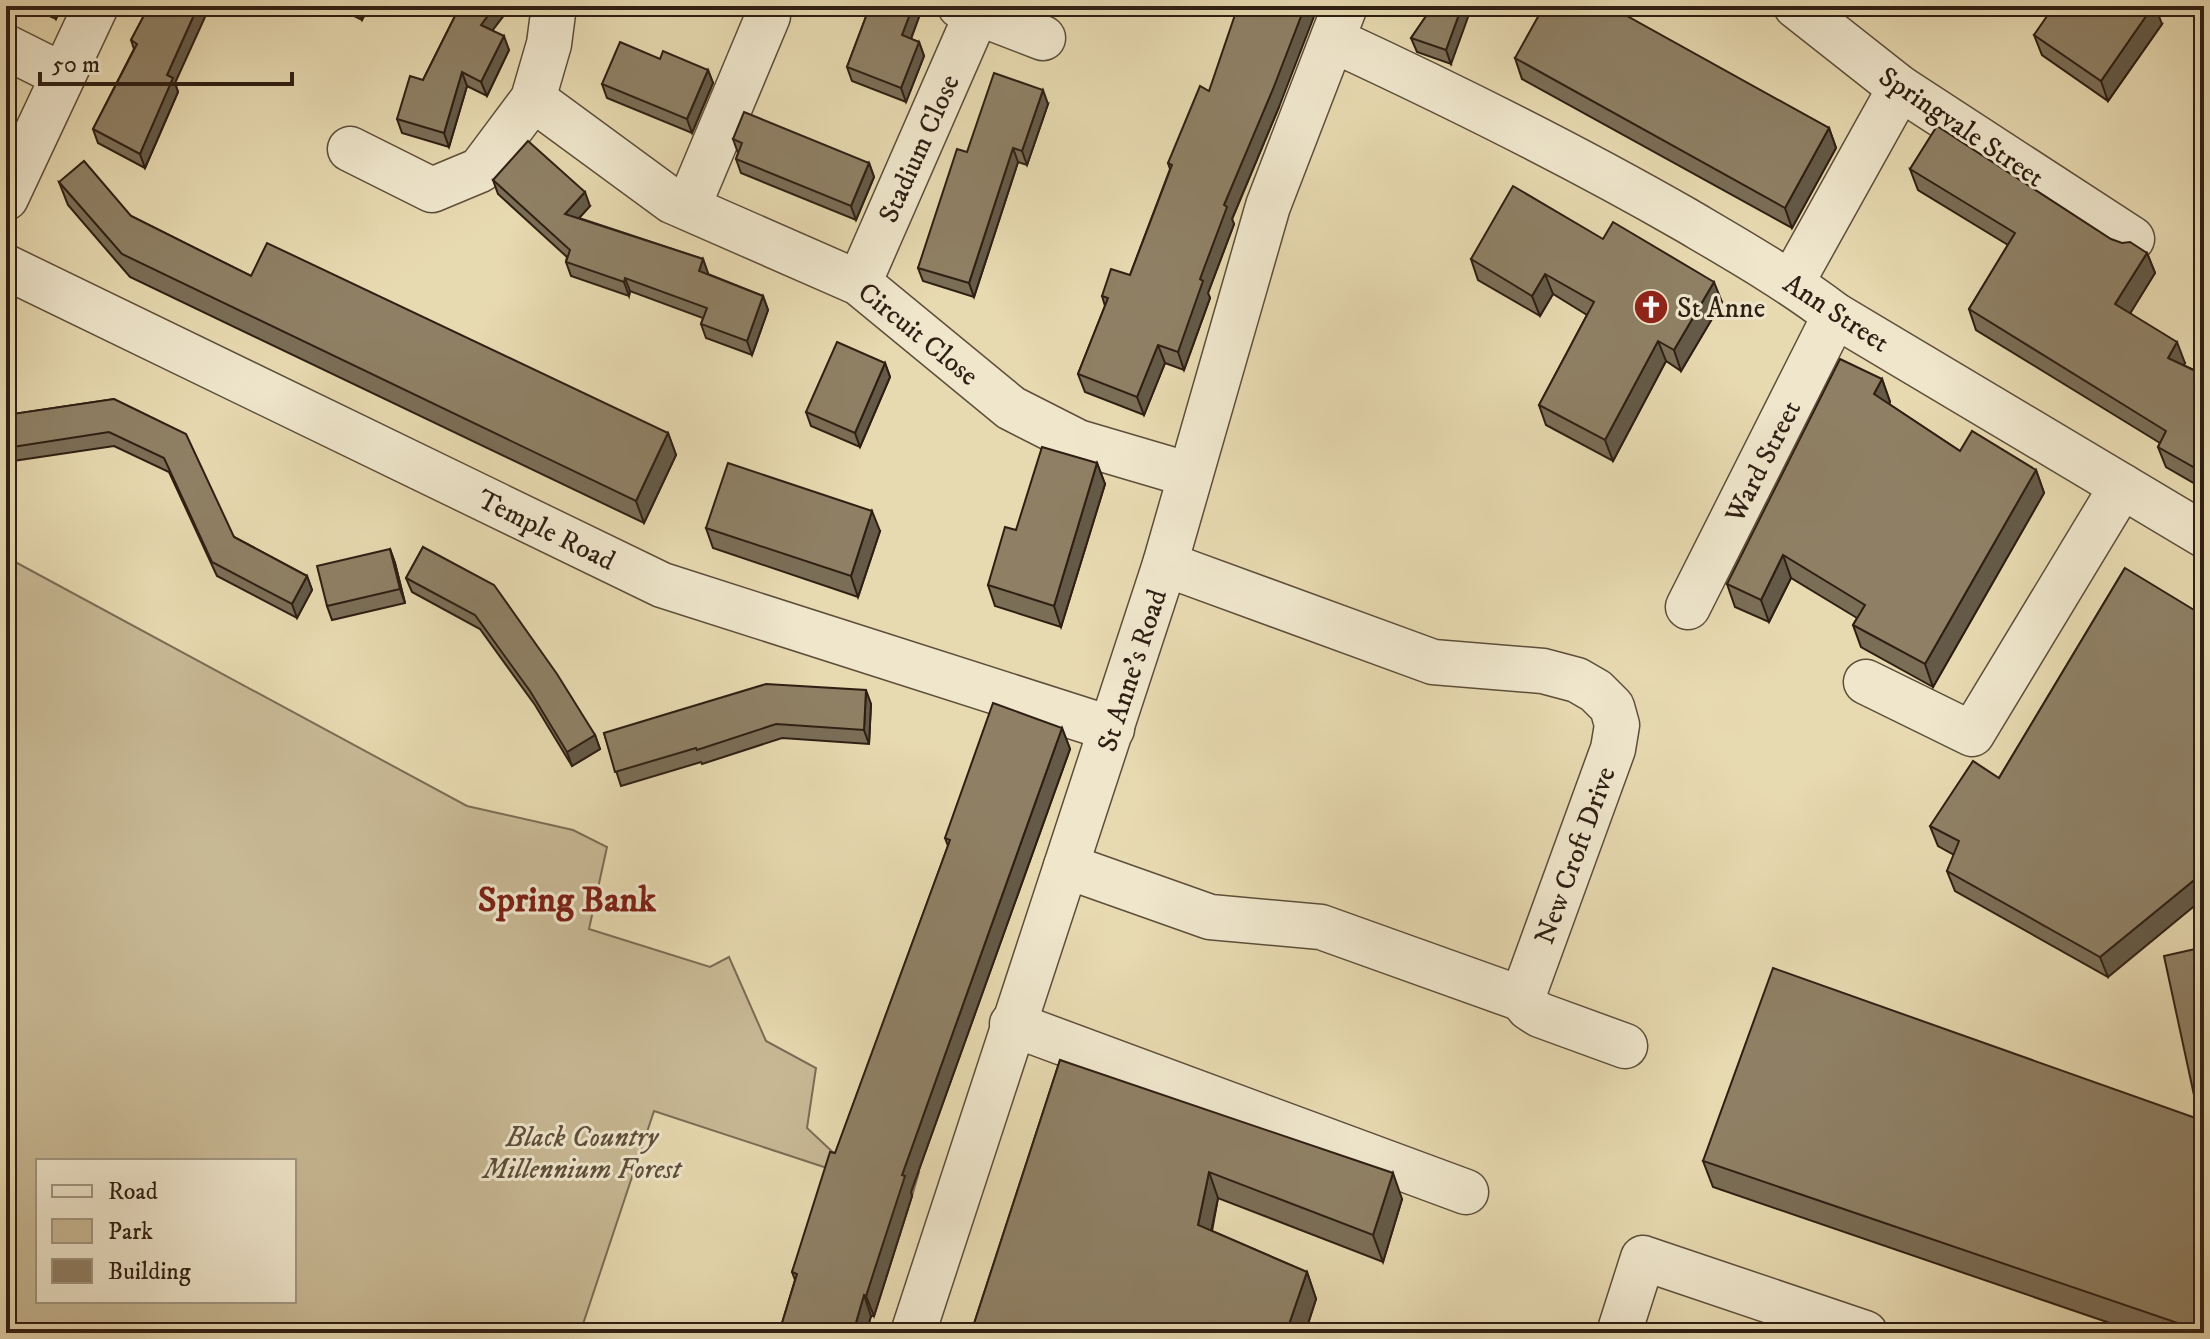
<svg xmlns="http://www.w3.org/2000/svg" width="2210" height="1339" font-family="'IM FELL DW Pica',serif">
<rect width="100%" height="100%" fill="#e7d9b0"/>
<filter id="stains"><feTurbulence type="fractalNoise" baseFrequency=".0025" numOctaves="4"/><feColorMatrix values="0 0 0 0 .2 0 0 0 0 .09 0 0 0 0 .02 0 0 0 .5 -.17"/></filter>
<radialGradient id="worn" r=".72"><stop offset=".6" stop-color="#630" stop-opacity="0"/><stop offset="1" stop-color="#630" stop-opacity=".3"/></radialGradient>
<path fill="#c8b995" stroke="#7c6c54" stroke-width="2" fill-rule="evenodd" d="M6,557L467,806L573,830L607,847L589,929L710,967L729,957L766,1041L816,1068L807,1128L838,1157L919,1172L912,1196L654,1111L580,1333H6ZM38,1161H294V1301H38Z"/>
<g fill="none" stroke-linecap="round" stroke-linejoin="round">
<g stroke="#5d4e3a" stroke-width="47">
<g id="minor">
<polyline points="960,6 1043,38"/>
<polyline points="1796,6 1900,88 2132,239"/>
<path d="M1333,40C1454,96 1571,154 1686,220C1737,250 1788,279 1835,315L2204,535"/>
<polyline points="6,47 62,75"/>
<polyline points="533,99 672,201 859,283 1011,408 1078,442 1190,475"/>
<polyline points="350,149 432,190 480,170 533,99 549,44 554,6"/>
<polyline points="6,198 96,6"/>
<polyline points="688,207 768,16 766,6"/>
<polyline points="6,267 662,585 1112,729"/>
<polyline points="1792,282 1900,88"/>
<polyline points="859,283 977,13"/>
<polyline points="1688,607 1835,315"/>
<polyline points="1866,682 1972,734 2122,486"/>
<polyline points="1066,866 1210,917 1321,927 1522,999 1613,749 1617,725 1612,707 1596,691 1577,680 1543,671 1433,662 1165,564"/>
<polyline points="1522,999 1529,1008 1540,1015 1625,1046"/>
<polyline points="1012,1024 1466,1192"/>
<polyline points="913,1333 1165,564 1268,206 1345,6"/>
<polyline points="1619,1333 1643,1258 1865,1333"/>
</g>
</g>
<use href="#minor" stroke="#efe6cc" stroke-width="44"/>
</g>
<g fill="#7b6e57" stroke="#2f1f13" stroke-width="2">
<polygon points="27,6 62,6 56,19"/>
<polygon points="149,6 178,92 145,168 98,143 93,129 134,49 131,40"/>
<polygon points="334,6 369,6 362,20"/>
<polygon points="460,6 511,6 492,30 509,50 487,96 467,86 449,147 402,133 397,119 423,80"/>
<polygon points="647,6 685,6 649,11"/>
<polygon points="870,6 923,6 911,39 919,42 924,56 906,102 852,81 847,67"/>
<polygon points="1433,6 1451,64 1417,52 1411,38"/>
<polygon points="2162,24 2108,101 2042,55 2034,35"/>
<polygon points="1515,58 1829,128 1836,148 1792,228 1522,79"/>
<polygon points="660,59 708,70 713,83 692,133 607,98 602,84"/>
<polygon points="1209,91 1279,107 1232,219 1234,224 1208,293 1210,298 1184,370 1165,363 1144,415 1085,392 1078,374 1105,306 1102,296 1130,275 1170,169 1168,163"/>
<polygon points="1048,104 1027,165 1018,162 974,297 923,281 918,268 967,152"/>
<polygon points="733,139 869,163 874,177 856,220 741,173 736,159 738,153"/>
<polygon points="1910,169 2147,253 2155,273 2130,313 2185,363 2183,365 2204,375 2204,489 2166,467 2158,447 2160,443 1976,330 1969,309 2008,245 1918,190"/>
<polygon points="493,180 590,206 579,218 703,259 708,274 763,296 768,310 752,355 706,338 701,324 703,318 630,291 629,296 571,276 566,262 567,257 498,194"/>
<polygon points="59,182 131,216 251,276 668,433 676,455 644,523 130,277 68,205"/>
<polygon points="1603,239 1722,302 1681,371 1666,361 1613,461 1546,425 1539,405 1587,315 1553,294 1540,316 1478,280 1471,259"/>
<polygon points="885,363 890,377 860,447 811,426 806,412"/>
<polygon points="1882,379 1890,402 1889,404 1960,451 2036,470 2044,493 1933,687 1861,647 1853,625 1857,618 1791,578 1769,622 1735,607 1727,584"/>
<polygon points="114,399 234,537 307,576 312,590 297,618 217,576 169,472 114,446 6,462 6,415"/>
<polygon points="1097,463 1105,484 1061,627 995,606 988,585 1016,530"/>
<polygon points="706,528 880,531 858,597 713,548"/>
<polygon points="423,547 595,735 600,749 572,766 535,705 480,629 412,592 406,578"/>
<polygon points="390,549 395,563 405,603 332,620 327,606"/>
<polygon points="2125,568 2108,977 1955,891 1947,871 1954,855 1938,846 1930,826 1999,778"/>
<polygon points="871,704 869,744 782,738 702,764 701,762 621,786 604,733"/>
<polygon points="1062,728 1070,749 911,1192 912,1196 874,1316 871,1316 866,1333 779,1333 795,1280 792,1272 948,846 945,838"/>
<polygon points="2204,947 2204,1115 2202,1115 2194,1095"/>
<polygon points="1060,1060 1402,1199 1383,1262 1218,1198 1212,1231 1307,1272 1316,1299 1305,1333 971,1333"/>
<polygon points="2204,1121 2204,1333 2139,1333 1713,1187 1703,1161"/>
</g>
<g fill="#645a47" stroke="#2f1f13" stroke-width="2">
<polygon points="51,6 62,6 56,19"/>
<polygon points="198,6 210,6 175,83 178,92 145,168 140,154 167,75"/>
<polygon points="357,6 369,6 362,20"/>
<polygon points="495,6 511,6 486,39 481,25"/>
<polygon points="913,6 923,6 907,49 902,35"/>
<polygon points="1305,6 1318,6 1279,107 1232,219 1234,224 1208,293 1210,298 1184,370 1178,352 1200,279 1224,205"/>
<polygon points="1462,6 1472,6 1451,64 1446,50"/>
<polygon points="2153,6 2155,6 2162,24 2108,101 2101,81"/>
<polygon points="504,36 509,50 487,96 481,82"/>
<polygon points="919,42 924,56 906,102 901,88"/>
<polygon points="708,70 713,83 692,133 687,119"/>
<polygon points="462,72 467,86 449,147 444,133"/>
<polygon points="1043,90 1048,104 1027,165 1022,151"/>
<polygon points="1829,128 1836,148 1792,228 1785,208"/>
<polygon points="1013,148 1018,162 974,297 969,283"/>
<polygon points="869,163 874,177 856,220 851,206"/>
<polygon points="585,192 590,206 570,228 565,214"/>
<polygon points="2147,253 2155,273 2123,325 2115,304"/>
<polygon points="703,259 708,273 704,285 699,271"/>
<polygon points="1545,274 1553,294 1540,316 1532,296"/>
<polygon points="625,278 630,291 629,296 624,282"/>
<polygon points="1714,282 1722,302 1681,371 1674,350"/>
<polygon points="763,296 768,310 752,355 747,341"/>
<polygon points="1658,341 1666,361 1613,461 1605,440"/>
<polygon points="2177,342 2185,363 2175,378 2168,358"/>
<polygon points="1158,345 1165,363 1144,415 1137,397"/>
<polygon points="885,363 890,377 860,447 855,433"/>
<polygon points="1882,379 1890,402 1882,416 1874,394"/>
<polygon points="668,433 676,455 644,523 636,501"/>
<polygon points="1097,463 1105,484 1061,627 1054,606"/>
<polygon points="2036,470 2044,493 1933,687 1925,664"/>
<polygon points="872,511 880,531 858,597 851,576"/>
<polygon points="390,549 395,563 405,603 400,589"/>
<polygon points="1783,555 1791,578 1769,622 1761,600"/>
<polygon points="307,576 312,590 297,618 292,604"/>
<polygon points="866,690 871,704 869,744 864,730"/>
<polygon points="1062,728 1070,749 911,1192 912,1196 874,1316 866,1296 902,1175"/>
<polygon points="595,735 600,749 572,766 567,752"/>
<polygon points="2204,872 2204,898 2108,977 2100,957"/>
<polygon points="1209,1172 1218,1198 1207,1251 1198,1225"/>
<polygon points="1393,1173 1402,1199 1383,1262 1373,1235"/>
<polygon points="1307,1272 1316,1299 1305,1333 1286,1333"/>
<polygon points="864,1295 871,1316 866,1333 853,1333"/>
</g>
<g fill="#8f8065" stroke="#2f1f13" stroke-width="2">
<polygon points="149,6 198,6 167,75 173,78 140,154 93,129 137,44 131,40"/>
<polygon points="460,6 495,6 481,25 504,36 481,82 462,72 444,133 397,119 410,76 423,80"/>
<polygon points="870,6 913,6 902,35 919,42 901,88 847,67"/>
<polygon points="1238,6 1305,6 1273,89 1224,205 1227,207 1200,279 1203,281 1178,352 1158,345 1137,397 1078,374 1108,298 1102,296 1111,269 1130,275 1172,165 1168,163 1200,86 1209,91"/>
<polygon points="1433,6 1462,6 1446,50 1411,38"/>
<polygon points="1544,6 1609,6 1829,128 1785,208 1515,58"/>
<polygon points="2054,6 2153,6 2101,81 2034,35"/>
<polygon points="620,42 660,59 663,51 708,70 687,119 602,84"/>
<polygon points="994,73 1043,90 1022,151 1013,148 969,283 918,268 957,149 967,152"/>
<polygon points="744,112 869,163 851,206 736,159 742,143 733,139"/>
<polygon points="1937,126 2111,239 2122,243 2130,242 2147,253 2115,304 2177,342 2168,358 2204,375 2204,473 2158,447 2166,431 1969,309 2015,233 1910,169"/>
<polygon points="528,141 585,192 565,214 703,259 699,271 763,296 747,341 701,324 707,308 625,278 624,282 566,262 570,250 493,180"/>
<polygon points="84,161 131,216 251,276 267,243 668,433 636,501 122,254 59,182"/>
<polygon points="1513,186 1603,239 1613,222 1714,282 1674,350 1658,341 1605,440 1539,405 1594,302 1545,274 1532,296 1471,259"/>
<polygon points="837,342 885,363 855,433 806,412"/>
<polygon points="1840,359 1882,379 1874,394 1960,451 1972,431 2036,470 1925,664 1853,625 1865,605 1783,555 1761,600 1727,584"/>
<polygon points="114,399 186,434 234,537 307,576 292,604 212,562 164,458 109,432 6,448 6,415"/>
<polygon points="1042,447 1097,463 1054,606 988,585 1005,527 1016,530"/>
<polygon points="728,463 872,511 851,576 706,528"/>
<polygon points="423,547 494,585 557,674 595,735 567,752 530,691 475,615 406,578"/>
<polygon points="390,549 400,589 327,606 317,566"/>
<polygon points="2125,568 2204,616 2204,872 2100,957 1947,871 1959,841 1930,826 1973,761 1999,778"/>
<polygon points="766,684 866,690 864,730 776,724 697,750 696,748 615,772 604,733"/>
<polygon points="993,703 1062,728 902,1175 905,1176 866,1296 864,1295 853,1333 779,1333 797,1274 792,1272 830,1152 835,1153 950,840 945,838"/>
<polygon points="2204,947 2204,1093 2194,1095 2164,956"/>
<polygon points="1773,968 2204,1121 2204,1332 1703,1161"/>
<polygon points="1060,1060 1393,1173 1373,1235 1209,1172 1198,1225 1307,1272 1286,1333 971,1333"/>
<polygon points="1646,1326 1665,1333 1643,1333"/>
</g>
<defs>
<g id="church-disc" transform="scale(1.8)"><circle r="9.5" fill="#8f2418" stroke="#efe6cc"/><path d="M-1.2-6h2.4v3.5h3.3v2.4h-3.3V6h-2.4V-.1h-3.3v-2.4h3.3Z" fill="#fff"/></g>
</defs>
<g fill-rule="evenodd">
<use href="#church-disc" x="1651" y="307"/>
</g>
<g text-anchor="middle" stroke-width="6" stroke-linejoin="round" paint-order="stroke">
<g font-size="28" fill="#2f1f13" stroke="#efe6cc">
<text transform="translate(1962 126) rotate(34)" y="10">Springvale Street</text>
<text transform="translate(918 148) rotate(-66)" y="10">Stadium Close</text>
<text transform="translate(1837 312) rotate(33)" y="10">Ann Street</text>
<text transform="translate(919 333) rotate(39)" y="10">Circuit Close</text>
<text transform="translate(1762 461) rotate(-63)" y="10">Ward Street</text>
<text transform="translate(547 529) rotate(26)" y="10">Temple Road</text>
<text transform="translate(1131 670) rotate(-72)" y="10">St Anne's Road</text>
<text transform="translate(1574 855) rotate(-70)" y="10">New Croft Drive</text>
</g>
<g font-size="28" fill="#2f1f13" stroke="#efe6cc" text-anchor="start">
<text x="1677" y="317">St Anne</text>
</g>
<g font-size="28" font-style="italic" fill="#5d4d3a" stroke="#efe6cc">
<text x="582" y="1146">Black Country<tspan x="582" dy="32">Millennium Forest</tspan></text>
</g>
<g font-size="36" font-weight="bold" fill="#7a1f14" stroke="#efe6cc">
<text x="567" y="911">Spring Bank</text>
</g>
</g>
<rect width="2210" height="1339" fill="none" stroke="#e7d9b0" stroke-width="32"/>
<rect x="8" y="8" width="2194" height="1323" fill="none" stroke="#2f1f13" stroke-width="4"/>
<rect x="16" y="16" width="2178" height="1307" fill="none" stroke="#2f1f13" stroke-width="2"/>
<rect x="36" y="1159" width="260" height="144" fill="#efe6cc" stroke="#a29682" stroke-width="2"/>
<rect x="52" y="1185" width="40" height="12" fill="#efe6cc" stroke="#a29682" stroke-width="2"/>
<text x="108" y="1199" font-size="24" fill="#2f1f13">Road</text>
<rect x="52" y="1219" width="40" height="24" fill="#c8b995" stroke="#a29682" stroke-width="2"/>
<text x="108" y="1239" font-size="24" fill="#2f1f13">Park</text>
<rect x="52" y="1259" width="40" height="24" fill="#8f8065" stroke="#a29682" stroke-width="2"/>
<text x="108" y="1279" font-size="24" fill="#2f1f13">Building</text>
<path d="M40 72v12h252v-12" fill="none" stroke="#2f1f13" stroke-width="4"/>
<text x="52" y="72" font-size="24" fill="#2f1f13" stroke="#efe6cc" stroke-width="6" paint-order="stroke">50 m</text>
<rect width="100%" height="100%" filter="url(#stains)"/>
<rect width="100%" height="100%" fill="url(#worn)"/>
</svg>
